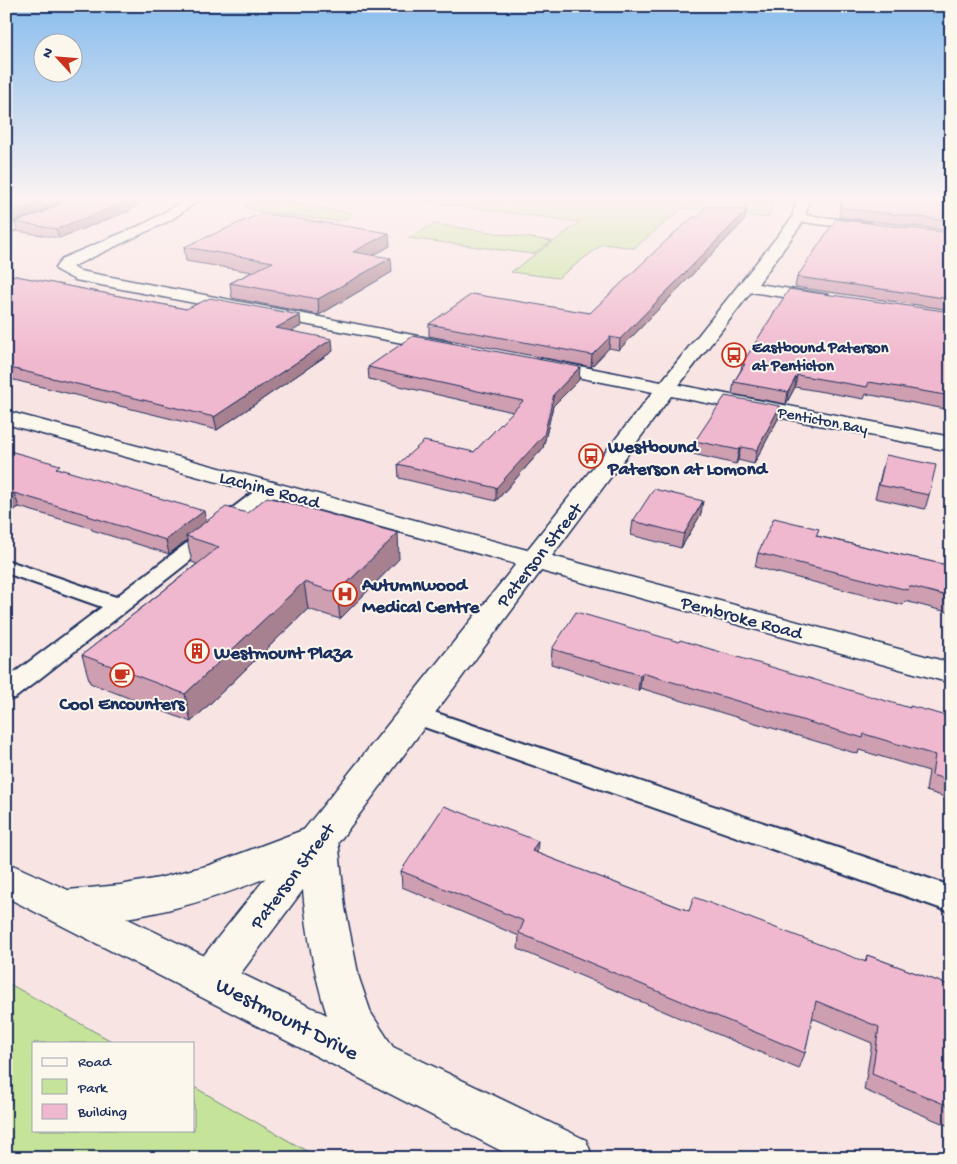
<svg xmlns="http://www.w3.org/2000/svg" width="957" height="1164" font-family="'Gochi Hand',sans-serif">
<rect width="100%" height="100%" fill="#f8e4e3"/>
<filter id="ink" filterUnits="userSpaceOnUse"><feTurbulence type="fractalNoise" baseFrequency=".02" numOctaves="2"/><feDisplacementMap in="SourceGraphic" scale="10" xChannelSelector="R" yChannelSelector="G"/><feConvolveMatrix kernelMatrix="1 2 1 2 8 2 1 2 1" color-interpolation-filters="sRGB"/></filter>
<g filter="url(#ink)">
<g fill="#c6e39a" stroke="#70897c">
<polygon points="253,198 280,198 284,202 351,213 348,218 337,221 258,211 245,207"/>
<polygon points="397,198 774,198 768,218 683,208 634,248 603,244 558,278 511,272 580,222"/>
<polygon points="434,224 552,241 533,254 408,238"/>
<polygon points="6,982 115,1043 34,1043 34,1130 194,1130 194,1087 319,1158 6,1158"/>
</g>
<g fill="none" stroke-linecap="round" stroke-linejoin="round">
<g stroke="#1b2f5e" stroke-width="4">
<g id="service">
<polygon points="73,198 85,198 43,220 6,233 6,226 35,216"/>
<polygon points="271,482 278,484 280,488 278,492 15,698 6,700 6,679 102,607 6,573 6,560 116,597 264,484"/>
<polygon points="416,706 951,886 951,912 407,721 403,715 407,709"/>
</g>
</g>
<g stroke="#1b2f5e" stroke-width="3">
<g id="minor">
<polygon points="188,198 202,198 171,220 72,267 80,271 444,341 450,342 453,346 450,350 444,351 75,280 58,271 55,268 63,258 146,223"/>
<polygon points="797,198 809,198 806,215 870,223 877,227 870,231 803,222 758,284 829,295 831,298 829,301 823,303 751,292 679,385 951,437 951,451 671,396 552,556 951,663 951,683 541,571 226,993 211,999 196,993 190,979 196,965 516,564 6,424 6,411 527,550 653,392 536,369 533,365 536,361 543,359 661,382 792,218"/>
</g>
</g>
<g stroke="#1b2f5e" stroke-width="3">
<path id="tertiary" d="M319,824L332,828L338,839L345,908L359,978L371,1013L393,1047L586,1140L593,1158H515L6,897V862L68,890L120,885L159,878L210,865ZM301,863C304,915 311,966 327,1015L126,918C187,909 245,888 301,863Z"/>
</g>
<use href="#service" fill="#fbf7ec" fill-rule="evenodd"/>
<use href="#minor" fill="#fbf7ec" fill-rule="evenodd"/>
<use href="#tertiary" fill="#fbf7ec" fill-rule="evenodd"/>
</g>
<g fill="#ce9eb1" stroke="#1b2f5e">
<polygon points="841,198 951,198 951,231 839,217"/>
<polygon points="129,211 59,238 17,231 15,222 42,213"/>
<polygon points="745,220 619,350 609,348 591,367 429,336 429,324 590,313"/>
<polygon points="951,233 951,310 795,287 797,277"/>
<polygon points="390,246 374,255 392,272 319,315 232,298 230,283 252,272 186,261 184,247"/>
<polygon points="6,274 186,309 301,326 291,331 333,351 217,430 6,378"/>
<polygon points="951,312 951,410 866,394 864,399 795,387 786,404 732,394 734,382 741,370 742,364"/>
<polygon points="368,367 579,380 553,406 543,448 496,501 399,478 398,464 474,452 513,412 369,379"/>
<polygon points="778,419 754,464 738,460 736,464 693,454 695,441"/>
<polygon points="6,450 206,521 399,559 340,619 308,609 191,722 90,683 82,655 197,564 192,562 187,540 169,554 92,530 91,528 19,507 11,512 6,510"/>
<polygon points="886,455 929,495 925,509 875,498"/>
<polygon points="701,514 681,548 631,535 633,521"/>
<polygon points="817,536 951,566 951,613 905,601 903,605 755,567 758,553"/>
<polygon points="552,649 910,708 951,717 951,799 926,791 929,771 859,750 858,754 640,688 638,691 551,664"/>
<polygon points="537,853 689,911 865,962 867,955 951,986 951,1127 864,1090 872,1043 812,1018 805,1053 799,1069 518,949 519,936 402,887 401,871"/>
</g>
<g fill="#a88190" stroke="#1b2f5e">
<polygon points="48,198 69,198 34,214 6,224 6,214"/>
<polygon points="133,198 147,198 129,211 59,238 56,229"/>
<polygon points="747,210 745,220 619,350 620,339"/>
<polygon points="389,233 390,246 354,266 353,252"/>
<polygon points="391,258 392,272 319,315 318,299"/>
<polygon points="300,315 301,326 277,340 276,328"/>
<polygon points="610,337 609,348 591,367 592,355"/>
<polygon points="332,339 333,351 217,430 214,417"/>
<polygon points="580,367 579,380 553,406 543,448 496,501 496,488 554,394"/>
<polygon points="797,375 795,387 786,404 788,392"/>
<polygon points="780,406 778,419 754,464 757,450"/>
<polygon points="741,447 738,460 736,464 739,450"/>
<polygon points="14,493 19,507 11,512 6,497"/>
<polygon points="703,501 701,514 681,548 684,534"/>
<polygon points="204,511 207,525 186,536 187,540 169,554 166,540"/>
<polygon points="398,533 399,559 340,619 337,593"/>
<polygon points="304,582 308,609 191,722 185,694"/>
<polygon points="642,673 640,688 638,691 640,675"/>
<polygon points="538,841 537,858 532,851"/>
</g>
<g fill="#f0b8ce" stroke="#1b2f5e">
<polygon points="6,198 48,198 32,205 6,214"/>
<polygon points="70,198 133,198 127,202 56,229 15,222 42,213"/>
<polygon points="842,198 951,198 951,221 841,208"/>
<polygon points="707,206 747,210 620,339 610,337 592,355 429,324 472,294 590,313 668,239 693,217 698,217"/>
<polygon points="262,213 389,233 353,252 391,258 318,299 230,283 273,262 184,247"/>
<polygon points="836,219 951,233 951,299 797,277"/>
<polygon points="6,274 186,309 210,298 300,315 276,328 332,339 214,417 6,367"/>
<polygon points="789,289 951,312 951,396 869,382 867,387 797,375 788,392 734,382 745,364 742,364"/>
<polygon points="413,336 580,367 554,394 544,435 496,488 398,464 424,441 474,452 523,401 368,367"/>
<polygon points="725,396 780,406 757,450 741,447 739,450 695,441"/>
<polygon points="6,450 60,465 56,468 204,511 166,540 88,516 89,515 14,493 6,497"/>
<polygon points="886,455 936,465 929,495 879,485"/>
<polygon points="654,489 703,501 684,534 633,521"/>
<polygon points="267,497 398,533 337,593 304,582 185,694 82,655 219,547 186,536 226,507 247,513"/>
<polygon points="774,518 819,529 816,536 951,566 951,597 909,586 908,590 758,553"/>
<polygon points="576,612 679,642 680,640 910,708 910,706 951,717 951,781 932,775 935,755 864,734 863,738 642,673 640,675 552,649"/>
<polygon points="444,806 538,841 532,851 689,911 694,897 866,962 867,955 951,986 951,1107 872,1074 879,1027 816,1001 805,1053 519,933 524,921 401,871"/>
</g>
</g>
<linearGradient id="sky" x2="0" y2="1"><stop stop-color="#89bdee"/><stop offset="0.55" stop-color="#fcf3f2"/><stop offset="1" stop-color="#fcf3f2" stop-opacity="0"/></linearGradient>
<rect width="957" height="361" fill="url(#sky)"/>
<defs>
<g id="bus-ring" transform="scale(1.25)"><circle r="9.5" fill="#fbf7ec" stroke="#c8321e" stroke-width="1.5"/><path d="M-5-6H5V4H4V6H2V4H-2V6H-4V4H-5ZM-3.5-4V0h7V-4ZM-3.5 1.2v1.5H-2V1.2ZM2 1.2v1.5H3.5V1.2Z" fill="#c8321e"/></g>
<g id="hospital-ring" transform="scale(1.25)"><circle r="9.5" fill="#fbf7ec" stroke="#c8321e" stroke-width="1.5"/><path d="M-5-5h3v3.5h4V-5h3V5h-3V1.5h-4V5h-3Z" fill="#c8321e"/></g>
<g id="building-ring" transform="scale(1.25)"><circle r="9.5" fill="#fbf7ec" stroke="#c8321e" stroke-width="1.5"/><path d="M-4-6H4V6H1V3H-1V6H-4ZM-2.5-4.3h1.7v1.8h-1.7ZM.8-4.3h1.7v1.8H.8ZM-2.5-1h1.7V.8h-1.7ZM.8-1h1.7V.8H.8Z" fill="#c8321e"/></g>
<g id="cafe-ring" transform="scale(1.25)"><circle r="9.5" fill="#fbf7ec" stroke="#c8321e" stroke-width="1.5"/><path d="M-5.5-4.5H6V0H3Q3 3.5 0 3.5H-2.5Q-5.5 3.5-5.5 0ZM3-3.2v2h1.7v-2ZM-6 4.5H4V6H-6Z" fill="#c8321e"/></g>
</defs>
<g fill-rule="evenodd">
<use href="#bus-ring" x="734" y="355"/>
<use href="#bus-ring" x="591" y="456"/>
<use href="#hospital-ring" x="345" y="594"/>
<use href="#building-ring" x="197" y="651"/>
<use href="#cafe-ring" x="122" y="675"/>
</g>
<g text-anchor="middle" stroke-width="4" stroke-linejoin="round" paint-order="stroke">
<g font-size="16" font-weight="bold" fill="#1b2f5e" stroke="#fbf7ec" text-anchor="start">
<text x="752" y="352">Eastbound Paterson<tspan x="752" dy="18">at Penticton</tspan></text>
</g>
<g font-size="16" fill="#1b2f5e" stroke="#fbf7ec">
<text transform="translate(823 419) rotate(11)" y="6">Penticton Bay</text>
</g>
<g font-size="19" font-weight="bold" fill="#1b2f5e" stroke="#fbf7ec" text-anchor="start">
<text x="608" y="452">Westbound<tspan x="608" dy="22">Paterson at Lomond</tspan></text>
<text x="362" y="590">Autumnwood<tspan x="362" dy="22">Medical Centre</tspan></text>
<text x="214" y="658">Westmount Plaza</text>
<text x="122" y="709" text-anchor="middle">Cool Encounters</text>
</g>
<g font-size="19" fill="#1b2f5e" stroke="#fbf7ec">
<text transform="translate(270 488) rotate(15)" y="7">Lachine Road</text>
<text transform="translate(538 554) rotate(-52)" y="7">Paterson Street</text>
<text transform="translate(742 616) rotate(15)" y="7">Pembroke Road</text>
<text transform="translate(291 875) rotate(-53)" y="7">Paterson Street</text>
</g>
<g font-size="22" fill="#1b2f5e" stroke="#fbf7ec">
<text transform="translate(288 1017) rotate(27)" y="8">Westmount Drive</text>
</g>
</g>
<rect width="957" height="1164" fill="none" stroke="#fbf7ec" stroke-width="25"/>
<rect x="12" y="12" width="932" height="1139" fill="none" stroke="#1b2f5e" stroke-width="2" filter="url(#ink)"/>
<rect x="32" y="1042" width="162" height="90" fill="#fbf7ec" stroke="#a1a7b3"/>
<rect x="42" y="1058" width="25" height="8" fill="#fbf7ec" stroke="#a1a7b3"/>
<text x="78" y="1066" font-size="15" fill="#1b2f5e">Road</text>
<rect x="42" y="1079" width="25" height="15" fill="#c6e39a" stroke="#a1a7b3"/>
<text x="78" y="1092" font-size="15" fill="#1b2f5e">Park</text>
<rect x="42" y="1104" width="25" height="15" fill="#f0b8ce" stroke="#a1a7b3"/>
<text x="78" y="1116" font-size="15" fill="#1b2f5e">Building</text>
<g transform="translate(58 58) rotate(296)"><circle r="24" fill="#fbf7ec" stroke="#a1a7b3"/>
<path d="M0-4L9 19L0 12L-9 19Z" fill="#c8321e"/>
<text y="-8" font-size="14" font-weight="bold" text-anchor="middle" fill="#1b2f5e">N</text>
</g>
</svg>
